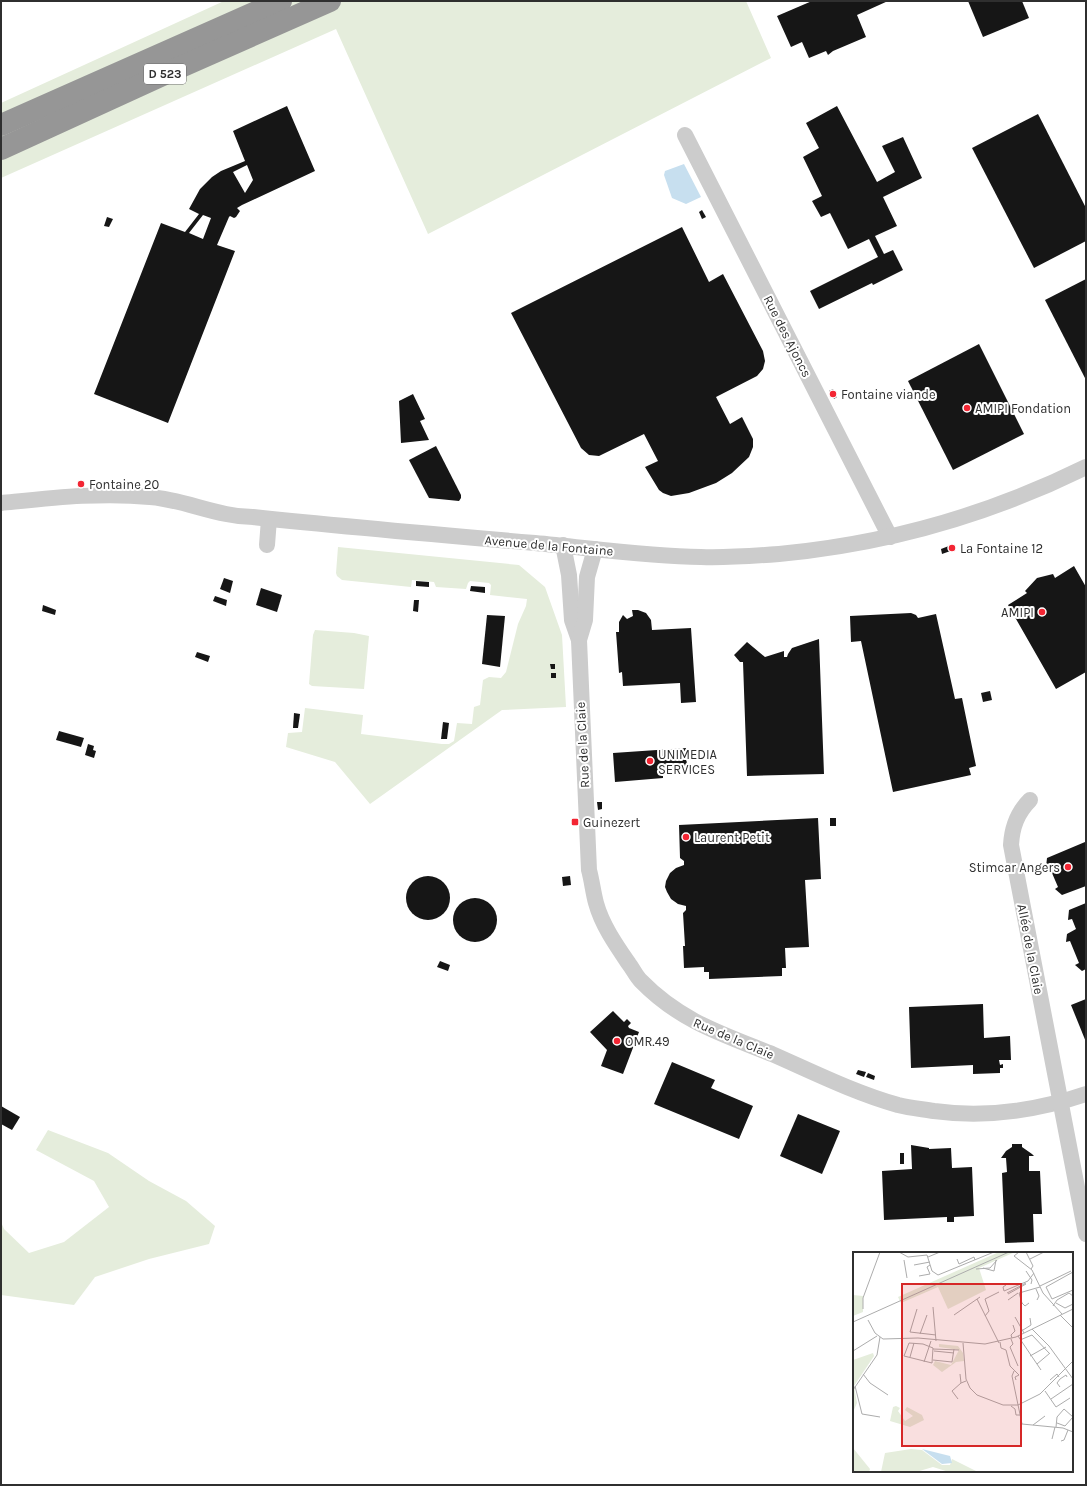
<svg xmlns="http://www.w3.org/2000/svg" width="1087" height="1486" font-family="Karla,sans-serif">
<rect width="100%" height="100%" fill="#fff"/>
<g fill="#e5eddc">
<polygon points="224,1 746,1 771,58 428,234 336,29 1,178 1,103"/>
<polygon points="338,547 519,565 545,587 562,635 566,707 502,710 370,804 335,762 286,747 288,733 302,732 305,708 363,715 361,734 442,744 449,744 454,741 457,723 472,724 474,707 480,705 483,680 489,677 501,678 506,672 518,624 526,606 527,599 490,595 491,585 489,583 470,581 468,583 466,589 436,587 434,582 412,580 411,587 342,580 337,576 336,573"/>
<polygon points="315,630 354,633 369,636 364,689 312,686 309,684 313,635"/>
<polygon points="48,1130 108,1153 149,1181 186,1201 215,1226 209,1244 149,1259 95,1277 74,1305 1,1295 1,1222 4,1229 29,1253 64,1242 109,1207 94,1181 36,1150"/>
</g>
<polygon fill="#c7dfef" points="684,164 701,197 686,204 672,198 664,175 665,171"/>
<g fill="#161616" fill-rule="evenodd">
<polygon points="812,1 888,1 857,15 866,37 833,51 828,55 826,51 809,58 802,42 791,47 777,16"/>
<polygon points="968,1 1022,1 1029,18 983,37"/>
<path d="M287,106L315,171L242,205L237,208L240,211L236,217L234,218L230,216L229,217L217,245L235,251L168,423L94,394L161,223L185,232L199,214L189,209L200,189L212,177L221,171L245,161L233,131ZM247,165L253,180L245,193L233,172ZM203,215L211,218L203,239L189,233Z"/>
<polygon points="837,106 877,182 895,172 882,146 903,137 922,178 883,197 897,226 875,236 884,254 893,250 903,270 873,285 872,283 819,309 810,291 878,257 869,239 848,249 830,213 821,217 812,201 822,196 803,157 819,148 806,123"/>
<polygon points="1038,114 1086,208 1086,241 1034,268 972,148"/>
<polygon points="702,210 706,217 702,219 699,212"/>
<polygon points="107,217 113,219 109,227 104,226"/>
<polygon points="682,227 709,282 723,274 763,351 765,361 763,369 757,376 716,397 730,424 742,417 753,439 753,447 749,457 732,473 716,483 689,493 671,496 663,493 659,490 645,467 658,461 644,434 599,456 589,455 581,448 511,313"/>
<polygon points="1086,279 1086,380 1045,300"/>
<polygon points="979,344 1024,434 953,470 908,381"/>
<polygon points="833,389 837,397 834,399 829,391"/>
<polygon points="413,394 425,419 420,421 429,440 401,443 399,401"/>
<polygon points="436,446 461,495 461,498 459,501 429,498 409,460"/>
<rect x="77" y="482" width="8" height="4"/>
<polygon points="954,544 956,549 942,554 941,549"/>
<polygon points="1074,566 1086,587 1086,672 1056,689 1008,605 1027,593 1025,591 1037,578 1053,574 1055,578"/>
<polygon points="224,578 233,581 230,593 220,589"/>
<polygon points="416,581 429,582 429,587 416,586"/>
<polygon points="471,586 485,587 485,593 470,591"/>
<polygon points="261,588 282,595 277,612 256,605"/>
<polygon points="215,596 227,600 226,606 213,601"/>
<polygon points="414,600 419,600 418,612 413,611"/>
<polygon points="43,605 56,610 55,615 42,611"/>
<polygon points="632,610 638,610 646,613 651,620 652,630 691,628 696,702 681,703 680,683 623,686 622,672 619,673 616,632 619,632 619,622 623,615 627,619 633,616"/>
<polygon points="911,613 916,615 918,618 936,614 955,699 962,698 976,766 969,768 971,775 893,792 861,641 851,642 850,616"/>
<polygon points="487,615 505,616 500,667 482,664"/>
<polygon points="819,639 824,774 747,776 743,662 740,662 734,655 747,642 765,657 784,651 784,657 787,657 788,654 792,648"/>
<polygon points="197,652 210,656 208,662 195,657"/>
<polygon points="550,664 555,664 555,669 551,669"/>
<rect x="551" y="673" width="5" height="5"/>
<polygon points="990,691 992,700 983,702 981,693"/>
<polygon points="294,713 300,714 298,728 293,728"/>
<polygon points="443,722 449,723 447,739 441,739"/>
<polygon points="59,731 84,738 81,747 56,740"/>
<polygon points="88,744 94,746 93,750 96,751 94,758 85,755"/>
<polygon points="686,748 687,769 663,770 663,778 615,782 613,753"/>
<polygon points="597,802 602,802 602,809 598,810"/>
<polygon points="818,818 821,879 805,880 809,947 785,948 786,968 782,968 782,976 709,979 709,972 704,972 704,967 684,968 683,946 685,946 683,913 686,910 686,906 678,904 671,899 667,892 665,887 666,881 670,873 676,868 684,865 684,861 680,858 679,825"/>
<rect x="830" y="818" width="6" height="8"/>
<polygon points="1085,842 1086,886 1062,895 1055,889 1058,887 1049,866 1046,867 1047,858"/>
<circle cx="428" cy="898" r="22"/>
<polygon points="570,876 571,885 563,886 562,877"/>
<circle cx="475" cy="920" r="22"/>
<polygon points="1086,903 1086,969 1082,971 1075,965 1079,963 1070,941 1066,942 1067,934 1076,929 1072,919 1068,920 1069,910"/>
<polygon points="440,961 450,965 448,971 437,967"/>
<polygon points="1086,999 1086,1042 1071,1005"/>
<polygon points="983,1004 984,1038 1010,1036 1011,1060 999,1060 1000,1065 1003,1064 1003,1068 1000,1068 1000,1073 973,1074 973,1065 911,1068 909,1007"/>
<polygon points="613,1011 624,1022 627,1019 631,1023 628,1026 629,1028 639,1032 623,1074 601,1066 607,1050 590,1032"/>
<polygon points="672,1062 715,1080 711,1088 753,1106 739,1139 654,1104"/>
<polygon points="858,1070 866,1072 864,1077 856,1074"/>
<polygon points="868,1073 875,1076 874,1080 866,1077"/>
<polygon points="1,1106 20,1117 12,1130 1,1124"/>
<polygon points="798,1114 840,1131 822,1174 780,1156"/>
<polygon points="1012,1144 1022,1144 1022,1147 1032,1154 1034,1156 1029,1156 1029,1171 1040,1171 1042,1214 1033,1214 1034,1242 1005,1243 1002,1173 1007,1172 1006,1158 1001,1158 1006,1151 1012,1147"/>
<polygon points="911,1145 929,1148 929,1149 951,1148 952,1168 972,1167 974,1216 954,1217 954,1222 947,1222 947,1217 884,1220 882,1171 912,1169"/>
<rect x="900" y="1153" width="4" height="11"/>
</g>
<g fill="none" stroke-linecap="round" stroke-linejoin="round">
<g stroke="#ccc" stroke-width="16">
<polyline points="685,135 890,537"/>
<path d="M1,503C51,498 100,492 150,497C176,499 201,509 226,514C235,516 244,517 253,517C347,527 441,535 535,543C590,548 646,556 701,557C727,558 753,556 779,554C886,544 989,515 1086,467"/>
<polyline points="267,545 269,519"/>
<path d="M563,545L569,575L572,620L579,640L589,870C592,881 593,892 596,903C602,925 616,945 629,964C633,969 636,976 641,981C680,1021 722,1034 772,1054C813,1072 855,1093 898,1105C910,1108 922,1109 934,1111C986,1118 1036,1111 1086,1094"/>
<polyline points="579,640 585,620 587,577 595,549"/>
<path d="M1030,800C1017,813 1012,827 1011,845C1036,975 1060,1105 1086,1234"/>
</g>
<g stroke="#969696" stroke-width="22">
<polyline points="1,125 281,1"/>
<polyline points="1,149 167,73 330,1"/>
</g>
</g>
<g fill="#f32533" stroke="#fff" stroke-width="1.5">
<circle cx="833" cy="394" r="4"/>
<circle cx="967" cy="408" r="4"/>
<circle cx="81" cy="484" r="4"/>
<circle cx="952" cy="548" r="4"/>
<circle cx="1042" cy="612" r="4"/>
<circle cx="650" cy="761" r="4"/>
<rect x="571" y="818" width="8" height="8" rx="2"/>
<circle cx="686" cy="837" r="4"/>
<circle cx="1068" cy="867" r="4"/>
<circle cx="617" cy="1041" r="4"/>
</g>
<g text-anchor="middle" stroke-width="4" stroke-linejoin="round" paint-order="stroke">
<rect fill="#fff" stroke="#6d6d6d" stroke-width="1" x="144" y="64" width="42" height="20" rx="3"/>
<g font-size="12" font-weight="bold" fill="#2f2f2f">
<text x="165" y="78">D 523</text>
</g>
<g font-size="13" fill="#2f2f2f" stroke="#fff">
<text transform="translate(788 336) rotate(63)" y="5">Rue des Ajoncs</text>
<text transform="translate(549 545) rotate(5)" y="5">Avenue de la Fontaine</text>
<text transform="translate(582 745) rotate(-93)" y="5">Rue de la Claie</text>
<text transform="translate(1031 949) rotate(79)" y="5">Allée de la Claie</text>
<text transform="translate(734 1038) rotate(23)" y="5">Rue de la Claie</text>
</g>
<g font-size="13" fill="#2f2f2f" stroke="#fff" text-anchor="start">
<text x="841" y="399">Fontaine viande</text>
<text x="975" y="413">AMIPI Fondation</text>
<text x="89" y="489">Fontaine 20</text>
<text x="960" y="553">La Fontaine 12</text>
<text x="1034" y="617" text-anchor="end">AMIPI</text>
<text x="658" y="759">UNIMEDIA<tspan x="658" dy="15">SERVICES</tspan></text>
<text x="583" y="827">Guinezert</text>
<text x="694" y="842">Laurent Petit</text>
<text x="1060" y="872" text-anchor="end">Stimcar Angers</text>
<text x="625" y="1046">OMR.49</text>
</g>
</g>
<g transform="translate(853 1252)">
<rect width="220" height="220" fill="#fff"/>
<path d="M146,0H162L126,16L133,38L95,57L85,35L48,51L45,45ZM0,43L10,44V60L0,64ZM86,92L105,94L110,101L111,109L103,110L89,120L80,113L82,109L98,113L106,98L86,95ZM20,101L21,104L1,134L4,151L0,160V108ZM43,154L47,156L45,159L52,169L60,164L52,158L54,155L69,163L71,168L57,175L37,169L40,155ZM0,196L17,217L16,220H0ZM58,197L69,198L89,213H97L99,207L125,220H96L80,215L63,220H28L32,201Z" fill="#e5eddc"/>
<path d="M69,197L97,204L99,211L89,212Z" fill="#c7dfef"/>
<path fill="none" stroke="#acacac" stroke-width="1" d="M46,0L55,5L74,3L79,19L85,23L141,0M166,0L161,4L179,18L190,41L209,62M173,0L180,14L178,17M75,5L87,0M104,7L106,12L121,5L122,8M177,7L191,0M51,8L54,26M61,13L77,10M130,16L141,19L143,8M123,17L137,16L144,8M173,19L179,28L178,32M220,20L193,35L199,47L220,38M66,24L77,22L74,15L77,13M153,33L150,35L151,39L175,29L181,21M187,34L218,19M183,37L186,44L184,48M154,41L173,31M155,42L173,32M124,47L146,91M155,48L165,41M176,51L172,54L169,51L166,41L187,35M203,51L212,56L220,52M200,54L204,48L216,41L220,44M80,55L83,89M10,57V46L27,0M64,57L57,80L83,83M101,63L127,45M207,63L220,76M132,64L136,59L132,47L146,40M162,65L171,81M15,68L22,81L30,87L65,86L132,92L163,85L220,57M0,70L156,0M179,77L196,94L220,127M170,78L178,73L177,66M67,82L74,63M165,84L188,118M159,86L158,83L162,79L160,73M158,87L160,92L157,95L165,114M167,88L179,83L196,101M147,90L148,96L153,98L157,114L166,123L162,125L163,128M56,91L70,92L80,96L79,111L51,104ZM110,91L113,127L117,136L124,143L150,153H165L187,142L220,109M80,97L106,98M0,99L24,84M81,99L101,101M177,104L193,95M57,105L61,91M80,108L99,110L101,97M71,110L78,89M184,112L197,101M161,119L159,124L169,172L210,176L220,180M10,122L17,131L35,143M107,122L108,131L113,129M197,128L204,122L206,125M2,134L9,162L27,165M207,135L204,131L207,127L213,123L214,125M0,138L24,103L27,85M192,139L203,155L217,146M105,147L99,139L108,131M198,147L220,132M158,154L162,157L163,163H167M180,173L192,164M203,175L204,165L211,157L220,165L212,174L204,171M199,187L202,175M208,189L211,188L215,178"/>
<path fill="#d62828" fill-opacity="0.15" stroke="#d62828" stroke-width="2" d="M49,32H168V194H49Z"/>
<rect width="220" height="220" fill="none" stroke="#2f2f2f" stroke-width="2"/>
</g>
<rect width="1087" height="1486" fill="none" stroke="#2f2f2f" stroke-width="4"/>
</svg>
